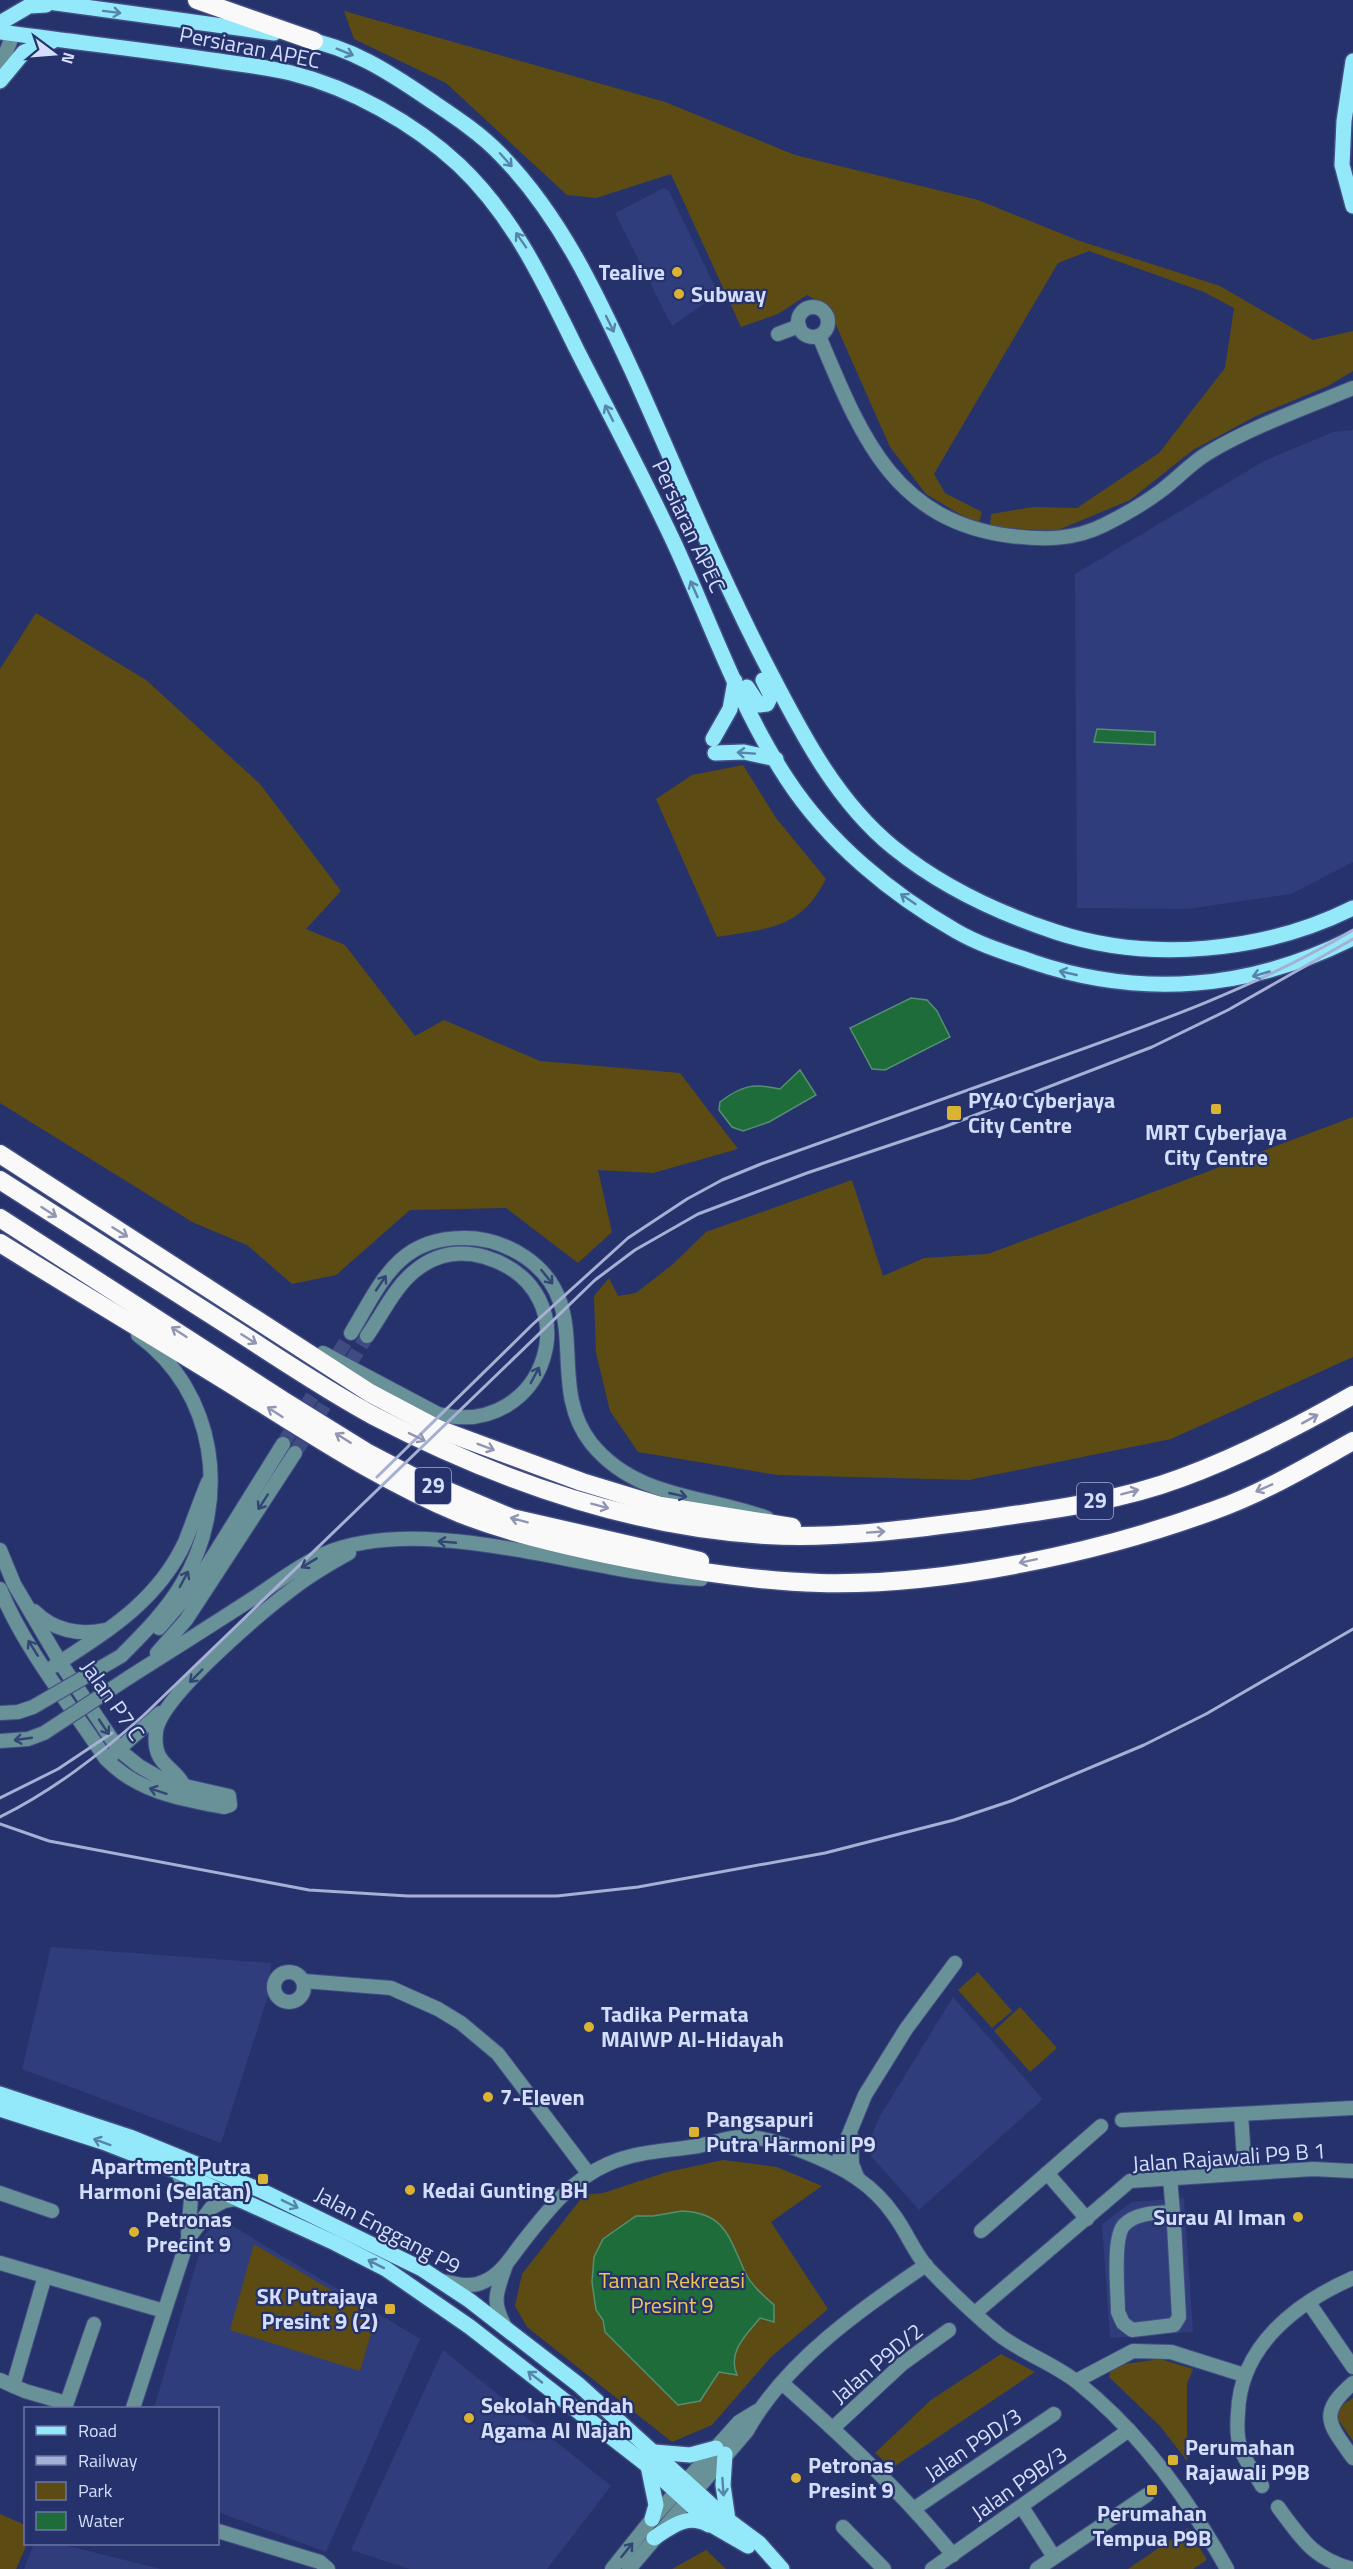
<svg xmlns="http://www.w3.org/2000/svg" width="1353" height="2569" font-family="'Titillium Web',sans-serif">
<rect width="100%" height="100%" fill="#26326c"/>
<g fill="#2f3d7d">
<polygon points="664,188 669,191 716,289 715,296 672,326 615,213"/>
<polygon points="1353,430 1353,862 1291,894 1187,909 1077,908 1075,574 1264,461 1333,432"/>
<polygon points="51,1947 271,1963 268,1996 221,2143 22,2069"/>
<polygon points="953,1997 1043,2099 919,2210 871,2156 869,2141 880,2116"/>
<polygon points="1184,2198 1193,2332 1110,2338 1102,2224 1132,2202"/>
<polygon points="221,2219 420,2339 326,2552 218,2512 218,2408 154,2408 205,2234"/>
<polygon points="443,2350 611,2486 547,2569 410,2569 351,2550"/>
<polygon points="34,2544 60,2544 161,2569 24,2569"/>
</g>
<g fill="#5d4b14">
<polygon points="344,11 665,102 795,155 978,200 1077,240 1220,286 1313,340 1353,331 1353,371 1328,386 1256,416 1193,450 1130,500 1056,531 990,527 991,514 1033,507 1077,508 1159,453 1225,368 1234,308 1204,292 1089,251 1058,263 934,474 945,493 982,512 978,525 926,494 890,447 828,307 807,295 778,314 741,327 671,174 596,198 567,195 446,83 354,39"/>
<polygon points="36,613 146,680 260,784 341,891 306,929 345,945 415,1036 444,1020 540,1061 680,1073 738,1149 653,1173 598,1170 612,1232 578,1263 506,1208 410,1210 336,1275 292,1284 247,1245 194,1223 0,1103 0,669"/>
<path d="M743,765L776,818L826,879C800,930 768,928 717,937L656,799L692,775Z"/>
<polygon points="1353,1117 1353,1357 1171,1439 969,1480 777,1475 638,1452 610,1411 596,1353 594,1296 609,1278 618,1296 636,1293 672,1265 706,1232 852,1180 883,1276 924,1258 988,1254"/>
<polygon points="978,1972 1012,2011 992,2028 958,1990"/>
<polygon points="1020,2007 1057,2048 1030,2072 994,2031"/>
<polygon points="723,2160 777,2167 822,2186 771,2222 828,2309 771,2357 712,2425 672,2442 527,2327 515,2306 522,2274 584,2195 603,2193 667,2172"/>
<polygon points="254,2244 376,2317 360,2371 230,2330"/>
<polygon points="1001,2354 1035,2372 892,2468 875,2453 931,2400"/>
<polygon points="1160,2359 1193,2369 1187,2384 1187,2461 1160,2426 1109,2377 1110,2372 1125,2364"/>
<polygon points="1353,2398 1353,2441 1337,2418 1339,2407"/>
<polygon points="0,2514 25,2525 27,2544 16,2569 0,2569"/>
<polygon points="1188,2528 1207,2560 1193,2569 1128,2569"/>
<polygon points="706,2550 726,2569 672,2569"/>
</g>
<g fill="#1e6c39" stroke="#558e73" stroke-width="1.5">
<polygon points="1097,729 1155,732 1155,745 1094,742"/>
<polygon points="911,998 927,1000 937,1011 950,1037 885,1070 872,1069 850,1028"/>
<path d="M800,1070L816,1095L769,1122L743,1131L732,1127L719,1110L720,1102C742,1085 754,1083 780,1089Z"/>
<path d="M682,2211C727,2213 729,2239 746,2274C752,2286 764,2296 774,2305V2322L760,2318C746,2335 727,2352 737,2375L719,2372L700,2401L678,2405L605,2332L603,2320L596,2310L592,2282L594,2257L603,2239L636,2216H653Z"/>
</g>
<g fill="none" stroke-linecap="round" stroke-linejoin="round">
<g stroke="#404c81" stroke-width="14" stroke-dasharray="14 7" stroke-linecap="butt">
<polyline points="283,1444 351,1333"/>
<polyline points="295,1453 367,1336"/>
</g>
<g stroke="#424e83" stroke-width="16">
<g id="minor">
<polyline points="0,68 13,34"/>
<circle cx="813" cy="322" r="15"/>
<polyline points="778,334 799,326"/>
<path d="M819,336C860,433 892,521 1011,536C1044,540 1074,540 1104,525C1124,515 1145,503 1162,490C1178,478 1191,463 1208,453C1251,427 1307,407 1353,388"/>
<path d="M351,1333C381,1283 398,1237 465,1238C486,1238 507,1245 525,1257C596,1305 544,1383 591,1443C636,1499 705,1495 767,1518"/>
<path d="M323,1353L438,1414C546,1441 595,1291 485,1257C460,1250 436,1254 416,1270C395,1286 382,1315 367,1336"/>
<path d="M0,1550L14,1584L60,1662L119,1750L139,1766L167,1782L229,1796L230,1805L224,1807C181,1799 138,1792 106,1759C71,1706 24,1648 0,1589"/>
<path d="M34,1611C53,1630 79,1636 105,1630"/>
<polyline points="159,1628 192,1590 283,1444"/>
<polyline points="157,1653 186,1620 295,1453"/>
<path d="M121,1656C144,1633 167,1610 183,1582C231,1501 217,1392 138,1335"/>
<path d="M54,1666C106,1632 158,1601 185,1542C193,1522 200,1501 208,1482"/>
<path d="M128,1678C172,1650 215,1623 258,1595C279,1581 301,1564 324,1554C427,1510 591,1575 701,1579"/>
<polyline points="0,1713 18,1712 33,1707"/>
<polyline points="0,1741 28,1739 44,1733"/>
<polyline points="112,1755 160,1713"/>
<path d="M184,1786C175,1766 152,1766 156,1732C160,1697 264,1610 295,1587C312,1574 331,1563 349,1553"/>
<circle cx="289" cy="1987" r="15"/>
<polyline points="304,1981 391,1988 438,2009 461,2023 498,2054 588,2173"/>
<polyline points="1241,2114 1245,2173"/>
<polyline points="1122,2120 1352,2108"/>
<polyline points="851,2136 852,2164 858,2179"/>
<polyline points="836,2166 865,2095 906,2029 955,1963"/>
<polyline points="177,2171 191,2199 188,2234"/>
<polyline points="1047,2173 1087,2219"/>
<path d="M1170,2178L1174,2224L1179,2317L1174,2325L1132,2330L1123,2323L1118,2312C1118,2293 1112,2238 1124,2225C1136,2212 1158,2213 1173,2212"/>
<polyline points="0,2193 52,2211"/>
<polyline points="981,2231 1101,2126"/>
<polyline points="0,2263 164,2311"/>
<path d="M506,2265C496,2293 491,2302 506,2328"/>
<path d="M443,2281C456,2284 471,2288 483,2282C501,2275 511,2257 522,2243C547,2211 571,2180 608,2164C637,2151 668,2151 698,2146C714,2143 727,2137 743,2137C773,2136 834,2162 858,2179C871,2188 885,2202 894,2215C906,2231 914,2252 927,2267C949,2290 974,2314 998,2334C1022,2353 1053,2363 1077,2382C1139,2431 1189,2500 1227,2569"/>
<polyline points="1309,2303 1353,2367"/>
<polyline points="975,2313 1130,2181 1313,2169 1353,2171"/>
<polyline points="0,2380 25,2391 66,2403"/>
<polyline points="1076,2381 1133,2351 1171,2352 1244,2375"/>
<path d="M782,2383C843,2437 901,2491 953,2555"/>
<path d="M1353,2383C1317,2414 1329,2424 1353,2458"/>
<polyline points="13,2386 45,2276"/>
<polyline points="65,2408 94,2324"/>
<polyline points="133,2408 188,2239 211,2208 224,2201 235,2199 241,2201"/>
<polyline points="833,2428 902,2364 949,2330"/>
<path d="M1262,2486C1255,2474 1246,2462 1241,2450C1237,2439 1237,2424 1238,2413C1240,2346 1296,2303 1353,2278"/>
<polyline points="1022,2507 1054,2557"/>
<path d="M1278,2507C1301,2538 1313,2559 1353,2569"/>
<polyline points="915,2508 1054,2414"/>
<polyline points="843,2527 884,2569"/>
<polyline points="218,2531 320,2562 328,2569"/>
<polyline points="612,2569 652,2519 739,2422 757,2411"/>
<path d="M629,2569L747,2431C784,2363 862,2308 926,2265"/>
<polyline points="932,2569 1129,2430"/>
<polyline points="1037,2569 1147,2495"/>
</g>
</g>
<g stroke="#424e83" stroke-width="18">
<g id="major">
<polyline points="34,0 274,33"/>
<polyline points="0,23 29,6 46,5"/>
<path d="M0,32C73,42 146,50 219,61C243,65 268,67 291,73C351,88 414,123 459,165C514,217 544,283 577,350C610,415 645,480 676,547C711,624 740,708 787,779C828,842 891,894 956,931C980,945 1007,953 1033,962C1142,999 1251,989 1353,938"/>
<path d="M304,39C350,47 389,72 427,98C452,115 479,132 500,154C561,216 598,297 634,375C679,475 720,577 771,674C803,736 838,803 894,848C941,886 998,913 1056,932C1150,963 1265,952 1353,908"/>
<polyline points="1353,61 1344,121 1342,165 1353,206"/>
<polyline points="0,81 24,52 53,41"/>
<polyline points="747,687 759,705 767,704 771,696 763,680"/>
<polyline points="713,739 730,709 735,681"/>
<polyline points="715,753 744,752 776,759"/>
<polyline points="0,2094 130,2137 260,2190 422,2269 469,2300 579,2385 728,2520 759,2543 782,2569"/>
<polyline points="0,2109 103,2142 177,2171 335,2243 386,2269 470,2327 647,2465 715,2527 748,2546"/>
<polyline points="654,2452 690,2455 716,2448"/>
<polyline points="725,2454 723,2485 728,2520"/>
<polyline points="648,2466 656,2505 652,2519"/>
<path d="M654,2538C672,2526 688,2513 709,2525"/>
</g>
</g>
<g stroke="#424e83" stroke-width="21">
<g id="highway">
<polyline points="197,0 314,41"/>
<polyline points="0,1154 370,1393 438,1429 582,1482 661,1506 792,1527"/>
<path d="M0,1180C74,1228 149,1275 224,1323C273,1354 322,1388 374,1416C495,1479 629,1527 766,1535C835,1539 904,1530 972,1521C1041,1511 1114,1503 1181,1478C1241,1456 1297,1427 1353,1395"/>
<polyline points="0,1218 284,1401 366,1452 410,1475 512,1518 700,1561"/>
<path d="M0,1243C83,1295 167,1344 250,1396C319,1439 386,1483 461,1514C510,1533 559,1544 610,1555C678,1569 750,1581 820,1583C944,1586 1099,1553 1215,1510C1263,1493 1308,1466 1353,1441"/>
</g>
</g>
<use href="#minor" stroke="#699198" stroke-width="14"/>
<use href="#major" stroke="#93e9f9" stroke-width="15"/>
<use href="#highway" stroke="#f9f9f9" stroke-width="18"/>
<g stroke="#a5b0d4" stroke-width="3">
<path d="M377,1477L532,1325L628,1238L687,1199L722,1180L761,1164C857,1130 953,1096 1049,1061C1153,1024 1258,987 1353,930"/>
<polyline points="0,1798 58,1769 112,1733"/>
<path d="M0,1817C54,1790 99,1755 144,1715L595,1280L635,1250L698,1214L807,1173L944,1127L1152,1047L1228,1010L1353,939"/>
<polyline points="0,1824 49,1841 309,1890 408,1896 557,1896 638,1887 825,1853 954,1820 1011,1801 1144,1745 1206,1714 1353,1629"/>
</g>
<g stroke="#424e83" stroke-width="16" stroke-linecap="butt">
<g id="minor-bridge">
<polyline points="33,1707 121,1656"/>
<polyline points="44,1733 128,1678"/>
</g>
</g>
<use href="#minor-bridge" stroke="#699198" stroke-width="14"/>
</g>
<defs><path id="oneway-shaft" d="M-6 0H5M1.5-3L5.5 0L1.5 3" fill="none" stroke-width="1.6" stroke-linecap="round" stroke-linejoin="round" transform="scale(1.5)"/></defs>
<g stroke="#5784ab">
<use href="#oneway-shaft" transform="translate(112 12) rotate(7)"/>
<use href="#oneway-shaft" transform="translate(345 52) rotate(22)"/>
<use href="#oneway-shaft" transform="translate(506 160) rotate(48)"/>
<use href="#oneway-shaft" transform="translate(521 240) rotate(-125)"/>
<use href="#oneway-shaft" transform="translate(610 324) rotate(64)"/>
<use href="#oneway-shaft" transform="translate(609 413) rotate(-117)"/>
<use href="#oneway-shaft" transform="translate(694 589) rotate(-114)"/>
<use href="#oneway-shaft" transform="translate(746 753) rotate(-176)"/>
<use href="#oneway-shaft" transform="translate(908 899) rotate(-146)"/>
<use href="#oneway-shaft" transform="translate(1068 973) rotate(-167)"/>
<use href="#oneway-shaft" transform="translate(1261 974) rotate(164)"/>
<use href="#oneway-shaft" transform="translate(102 2142) rotate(-160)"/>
<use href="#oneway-shaft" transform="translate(290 2204) rotate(26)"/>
<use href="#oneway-shaft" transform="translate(376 2264) rotate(-153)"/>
<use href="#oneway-shaft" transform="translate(535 2377) rotate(-142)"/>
<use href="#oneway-shaft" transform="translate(723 2487) rotate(86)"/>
</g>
<g stroke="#9096b2">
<use href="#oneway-shaft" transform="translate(49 1212) rotate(33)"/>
<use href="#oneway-shaft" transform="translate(120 1232) rotate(32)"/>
<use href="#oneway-shaft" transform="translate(179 1332) rotate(-147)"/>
<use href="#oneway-shaft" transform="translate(249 1339) rotate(32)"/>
<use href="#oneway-shaft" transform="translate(275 1412) rotate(-147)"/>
<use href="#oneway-shaft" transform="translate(1310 1419) rotate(-29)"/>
<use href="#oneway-shaft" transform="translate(417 1437) rotate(26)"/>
<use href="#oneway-shaft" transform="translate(343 1438) rotate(-148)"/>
<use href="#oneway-shaft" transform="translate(486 1447) rotate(21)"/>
<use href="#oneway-shaft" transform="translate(1264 1488) rotate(156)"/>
<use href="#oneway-shaft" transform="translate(1130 1492) rotate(-15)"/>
<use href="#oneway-shaft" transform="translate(600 1506) rotate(15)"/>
<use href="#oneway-shaft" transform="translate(519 1520) rotate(-165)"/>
<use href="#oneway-shaft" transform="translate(876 1532) rotate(-4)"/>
<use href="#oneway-shaft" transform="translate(1028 1561) rotate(168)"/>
</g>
<g stroke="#334575">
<use href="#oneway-shaft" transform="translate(547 1277) rotate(51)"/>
<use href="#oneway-shaft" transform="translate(381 1283) rotate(-56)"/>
<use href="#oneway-shaft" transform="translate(535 1375) rotate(-62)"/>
<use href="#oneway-shaft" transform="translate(678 1495) rotate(13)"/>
<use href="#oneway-shaft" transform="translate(263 1502) rotate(123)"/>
<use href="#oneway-shaft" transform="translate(447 1542) rotate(-175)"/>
<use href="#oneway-shaft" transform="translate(309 1563) rotate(149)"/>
<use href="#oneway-shaft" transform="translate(184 1579) rotate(-62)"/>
<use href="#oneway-shaft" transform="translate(33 1648) rotate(-122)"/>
<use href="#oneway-shaft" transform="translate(196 1676) rotate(135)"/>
<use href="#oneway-shaft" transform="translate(104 1727) rotate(56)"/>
<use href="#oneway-shaft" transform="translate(23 1739) rotate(172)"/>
<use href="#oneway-shaft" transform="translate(158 1791) rotate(-162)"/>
<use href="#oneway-shaft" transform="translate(627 2550) rotate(-51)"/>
</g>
<g fill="#dab333" stroke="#26326c" stroke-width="2">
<circle cx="677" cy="272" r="6"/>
<circle cx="679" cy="294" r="6"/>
<rect x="1210" y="1103" width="12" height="12" rx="3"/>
<rect x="946" y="1105" width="16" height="16" rx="3"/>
<circle cx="589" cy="2027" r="6"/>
<circle cx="488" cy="2097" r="6"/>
<rect x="688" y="2126" width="12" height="12" rx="3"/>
<rect x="257" y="2173" width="12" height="12" rx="3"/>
<circle cx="410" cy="2190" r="6"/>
<circle cx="1298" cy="2217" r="6"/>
<circle cx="134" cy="2232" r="6"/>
<rect x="384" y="2303" width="12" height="12" rx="3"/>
<circle cx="469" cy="2418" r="6"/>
<rect x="1167" y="2454" width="12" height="12" rx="3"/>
<circle cx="796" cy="2478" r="6"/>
<rect x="1146" y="2484" width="12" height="12" rx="3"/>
</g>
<g text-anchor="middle" stroke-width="4.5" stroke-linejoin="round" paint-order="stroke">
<g fill="#26326c" stroke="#a0aacf" stroke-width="1.5">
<rect x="415" y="1468" width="36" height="36" rx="4.5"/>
<rect x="1077" y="1483" width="36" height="36" rx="4.5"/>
</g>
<g font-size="21" font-weight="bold" fill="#d4defa">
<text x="433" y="1493">29</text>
<text x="1095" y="1508">29</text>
</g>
<g font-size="22" fill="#d4defa" stroke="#26326c">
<text transform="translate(250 47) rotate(11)" y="8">Persiaran APEC</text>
<text transform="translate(689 526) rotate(65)" y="8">Persiaran APEC</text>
<text transform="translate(113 1700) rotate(55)" y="8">Jalan P7 C</text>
<text transform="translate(1229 2157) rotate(-4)" y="8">Jalan Rajawali P9 B 1</text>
<text transform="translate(388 2230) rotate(28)" y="8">Jalan Enggang P9</text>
<text transform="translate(877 2363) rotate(-40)" y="8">Jalan P9D/2</text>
<text transform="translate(973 2444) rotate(-34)" y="8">Jalan P9D/3</text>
<text transform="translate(1019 2483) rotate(-35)" y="8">Jalan P9B/3</text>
</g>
<g font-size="22" font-weight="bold" fill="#d4defa" stroke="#26326c" text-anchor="start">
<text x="665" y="280" text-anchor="end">Tealive</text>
<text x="691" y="302">Subway</text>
<text x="968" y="1108">PY40 Cyberjaya<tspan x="968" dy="25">City Centre</tspan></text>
<text x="1216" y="1140" text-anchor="middle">MRT Cyberjaya<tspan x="1216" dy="25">City Centre</tspan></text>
<text x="601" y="2022">Tadika Permata<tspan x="601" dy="25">MAIWP Al-Hidayah</tspan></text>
<text x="500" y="2105">7-Eleven</text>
<text x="706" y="2127">Pangsapuri<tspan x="706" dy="25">Putra Harmoni P9</tspan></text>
<text x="251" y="2174" text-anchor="end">Apartment Putra<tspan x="251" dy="25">Harmoni (Selatan)</tspan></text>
<text x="422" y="2198">Kedai Gunting BH</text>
<text x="1286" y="2225" text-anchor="end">Surau Al Iman</text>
<text x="146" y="2227">Petronas<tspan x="146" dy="25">Precint 9</tspan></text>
<text x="378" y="2304" text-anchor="end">SK Putrajaya<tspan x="378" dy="25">Presint 9 (2)</tspan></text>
<text x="481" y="2413">Sekolah Rendah<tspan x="481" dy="25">Agama Al Najah</tspan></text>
<text x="1185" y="2455">Perumahan<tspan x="1185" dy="25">Rajawali P9B</tspan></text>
<text x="808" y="2473">Petronas<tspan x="808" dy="25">Presint 9</tspan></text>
<text x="1152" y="2521" text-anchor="middle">Perumahan<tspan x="1152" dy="25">Tempua P9B</tspan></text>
</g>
<g font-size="22" fill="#edc650" stroke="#26326c">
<text x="672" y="2288">Taman Rekreasi<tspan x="672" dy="25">Presint 9</tspan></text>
</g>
</g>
<rect x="24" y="2407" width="195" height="138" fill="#26326c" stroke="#6c77a5" stroke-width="1.5"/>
<rect x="36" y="2426" width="30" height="9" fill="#93e9f9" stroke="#6c77a5" stroke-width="1.5"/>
<text x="78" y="2437" font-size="18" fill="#d4defa">Road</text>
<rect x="36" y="2456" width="30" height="9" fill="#a5b0d4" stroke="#6c77a5" stroke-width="1.5"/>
<text x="78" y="2467" font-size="18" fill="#d4defa">Railway</text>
<rect x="36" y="2482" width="30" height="18" fill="#5d4b14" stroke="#6c77a5" stroke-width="1.5"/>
<text x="78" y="2497" font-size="18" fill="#d4defa">Park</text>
<rect x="36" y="2512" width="30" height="18" fill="#1e6c39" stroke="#6c77a5" stroke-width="1.5"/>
<text x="78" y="2527" font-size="18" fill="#d4defa">Water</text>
<g transform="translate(54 54) rotate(106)" stroke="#26326c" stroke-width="4.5" paint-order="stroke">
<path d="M0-4.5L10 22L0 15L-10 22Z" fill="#d4defa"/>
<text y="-9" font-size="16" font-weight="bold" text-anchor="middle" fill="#d4defa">N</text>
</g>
</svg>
